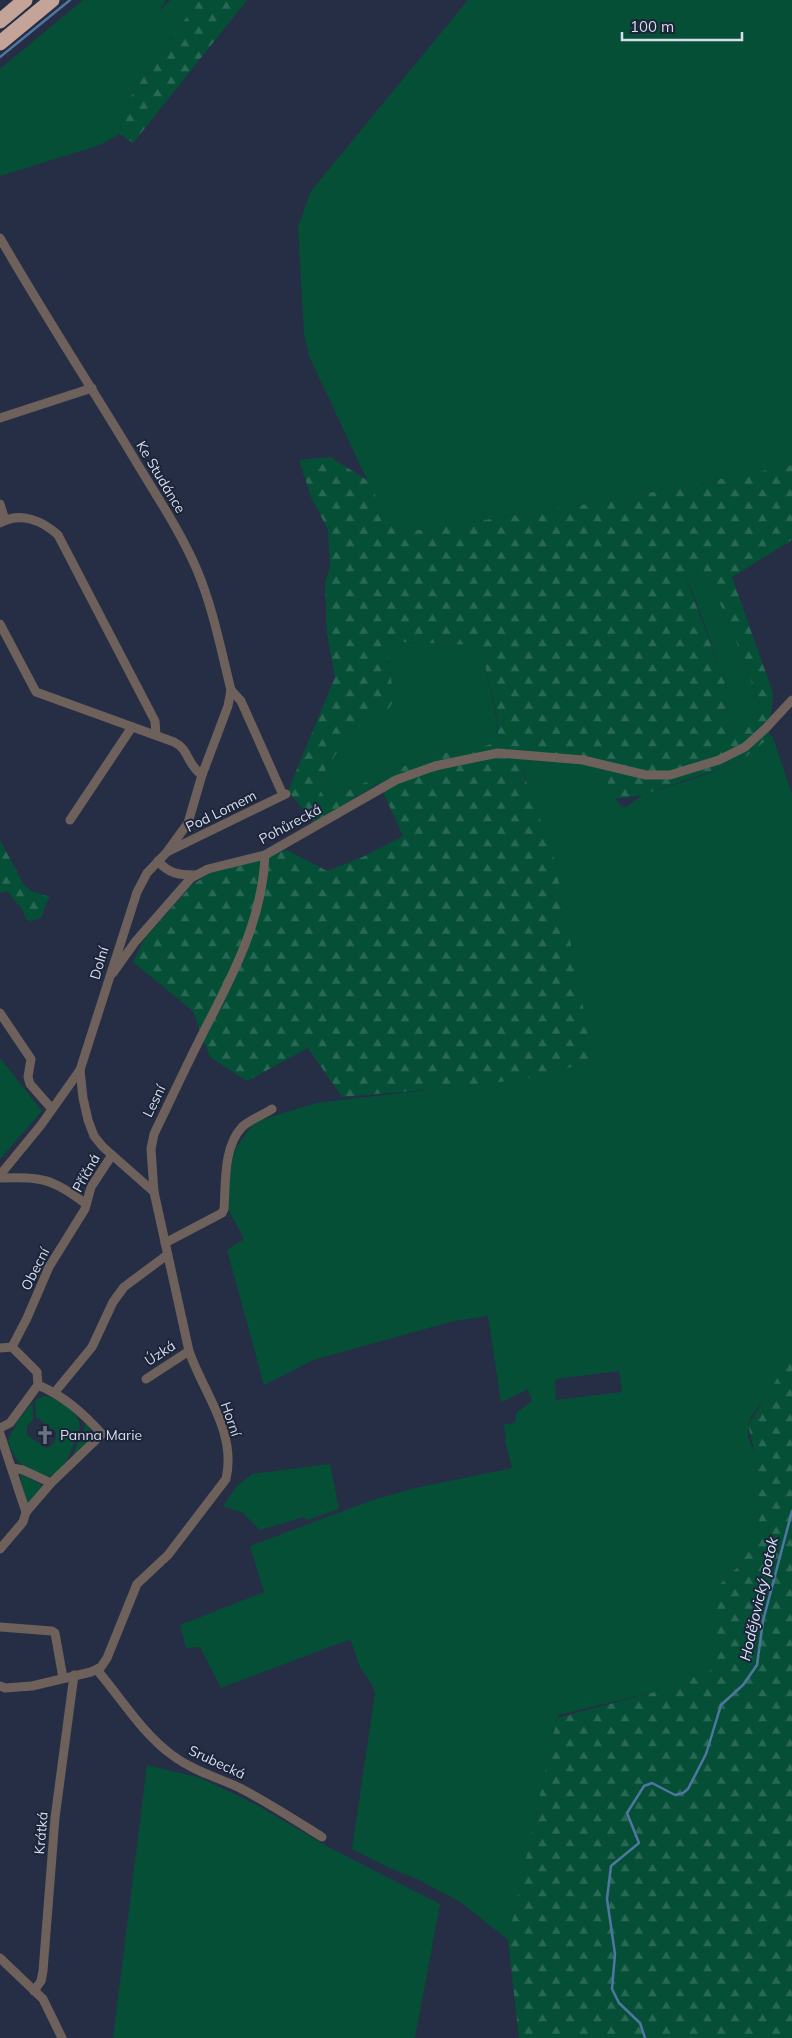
<svg xmlns="http://www.w3.org/2000/svg" width="792" height="2038" font-family="Mulish,sans-serif">
<defs>
<pattern id="forest-firs" width="22" height="20" patternUnits="userSpaceOnUse" patternTransform="scale(1.25)"><rect width="22" height="20" fill="#054f37"/><path d="M5 1l3.5 6h-7zM16 11l3.5 6h-7z" fill="#296854"/></pattern>
</defs>
<rect width="100%" height="100%" fill="#252e44"/>
<g fill="#054f37" fill-rule="evenodd">
<polygon points="83,0 166,0 158,12 170,0 199,0 148,70 122,111 120,134 100,145 0,176 0,69"/>
<polygon points="468,0 792,0 792,465 607,501 406,532 391,524 367,480 309,356 304,334 298,227 311,191"/>
<path d="M701,567C728,612 744,664 763,713L733,736L727,716L725,682L696,601L684,572Z"/>
<path d="M388,637L404,642L477,645L483,648C485,680 499,710 498,743L464,752L437,753L384,774L326,800L319,788L322,775L362,715L385,714L393,702L394,697L385,640Z"/>
<path d="M772,735L792,794V1357L769,1393L752,1415L748,1425V1437L755,1454L760,1517L754,1534L744,1548L739,1566L718,1586L710,1672L651,1693L558,1715L508,1940L462,1903L417,1879L390,1868L352,1849L375,1693L373,1687L359,1665L351,1641L349,1640L337,1644L221,1688L200,1647L186,1648L180,1625L264,1592L250,1546L373,1500L415,1488L512,1468L505,1441H506L504,1424L515,1423L516,1413L532,1401L528,1389L501,1402L488,1316L454,1321L313,1360L264,1385L227,1250L244,1239L229,1211L228,1188L233,1156L236,1148L250,1128L258,1121L316,1103L551,1075L597,1057L591,1047L522,762L536,761L596,766C611,774 609,797 623,807L628,806L642,795L696,778L742,760ZM619,1371L622,1392L556,1400L555,1379Z"/>
<polygon points="0,1058 42,1111 0,1159"/>
<path d="M44,1396C59,1398 79,1411 80,1427C74,1441 69,1464 57,1473C47,1481 26,1471 19,1462C14,1457 10,1448 8,1441L17,1422L33,1402V1420L27,1426V1435L46,1448C53,1447 57,1439 56,1432L36,1417L35,1400Z"/>
<path d="M86,1423C100,1438 84,1447 72,1457Z"/>
<polygon points="330,1464 339,1509 307,1520 304,1517 260,1530 243,1513 223,1506 237,1486 252,1474"/>
<polygon points="22,1474 43,1486 29,1504 26,1504 20,1475"/>
<polygon points="147,1765 201,1778 255,1804 330,1848 440,1904 415,2038 113,2038"/>
</g>
<g fill="url(#forest-firs)" fill-rule="evenodd">
<polygon points="199,0 247,0 133,143 120,134 122,111 148,70"/>
<path d="M330,457L367,480L391,524L406,532L607,501L792,465V540L732,577L773,693L769,738L742,760L718,769L642,795L615,799L602,770L596,766L536,761L522,763L525,778L554,858L591,1047L597,1057L551,1075L470,1086L342,1097L308,1048L247,1081L210,1057L193,1011L133,962L145,938L191,886L208,874L287,850L327,871L365,856L403,836L379,783L314,823L288,791L335,677L327,633L325,583L330,567L328,530L311,497L299,460ZM701,567C728,612 744,664 763,713L733,735L727,716L725,682L684,572ZM388,637L404,642L477,645L483,648C485,680 500,710 498,742L464,752L437,753L384,774L326,800L319,788L322,775L362,715L385,714L393,702L394,697L385,640Z"/>
<path d="M0,840L24,885L31,891L50,897C45,903 45,910 41,918L30,921L26,919L22,909L7,891L0,893Z"/>
<polygon points="792,1355 792,2038 519,2038 508,1940 557,1718 651,1693 710,1671 718,1586 739,1566 744,1548 754,1534 760,1517 754,1450 748,1425"/>
</g>
<g fill="none" stroke-linecap="round" stroke-linejoin="round">
<g stroke="#4f76a1" stroke-width="2.5">
<polyline points="0,57 70,0"/>
<polyline points="645,2038 640,2023 619,2003 612,1989 615,1954 607,1899 611,1866 639,1843 627,1813 644,1786 652,1783 675,1795 683,1793 688,1789 706,1754 721,1705 743,1685 757,1665 763,1621 792,1511"/>
</g>
<g stroke="#6e605b" stroke-width="9">
<path d="M0,238C42,311 88,382 132,455C154,492 180,530 197,570C213,608 221,650 231,690L228,706L202,775L188,823L167,852L147,873L137,892L80,1070L41,1125L0,1175"/>
<polyline points="0,418 92,388"/>
<polyline points="0,504 5,520"/>
<path d="M0,523C20,511 43,521 58,535L155,721L156,735"/>
<path d="M0,624L36,692L174,742C190,750 186,764 202,775"/>
<polyline points="231,690 241,701 283,795"/>
<polyline points="70,820 132,727"/>
<polyline points="169,851 286,794"/>
<path d="M158,861C169,874 179,875 195,875"/>
<polyline points="113,973 135,942 191,878 208,869 265,855 396,780 435,766 498,753 583,760 646,775 670,775 719,760 745,747 766,728 792,700"/>
<polyline points="0,1013 31,1059 28,1077 30,1084 52,1109"/>
<path d="M0,1178C42,1177 52,1178 86,1204"/>
<path d="M154,1192L151,1149L154,1134C171,1099 188,1062 206,1027C234,973 263,917 265,855"/>
<path d="M165,1243L222,1213L224,1209C226,1182 223,1148 242,1127C249,1120 263,1115 272,1109"/>
<polyline points="12,1347 27,1318 49,1267 85,1209 91,1187 112,1155"/>
<polyline points="0,1348 12,1347 37,1372 38,1385 10,1423 0,1428"/>
<polyline points="146,1379 189,1351"/>
<polyline points="55,1392 92,1347 113,1302 124,1287 167,1255"/>
<polyline points="0,1434 26,1512 23,1522 0,1549"/>
<polyline points="12,1468 23,1470 51,1483"/>
<path d="M26,1512L51,1483L102,1434C83,1413 64,1396 38,1385"/>
<polyline points="0,1627 52,1631 55,1633 63,1678"/>
<path d="M97,1670C122,1699 141,1732 172,1755C193,1771 217,1777 240,1788C269,1803 295,1820 322,1837"/>
<path d="M0,1686L5,1688L32,1686L91,1672L101,1667L107,1658L137,1584L168,1555L226,1479C237,1432 203,1392 189,1351L154,1192L103,1147L94,1136L88,1120L83,1098L80,1070"/>
<polyline points="0,1958 43,1999 62,2038"/>
<polyline points="34,1991 41,1981 43,1971 55,1818 74,1675"/>
</g>
<g stroke="#c4a398" stroke-width="15">
<polyline points="0,21 25,0"/>
<polyline points="0,43 52,0"/>
</g>
</g>
<defs>
<g id="church-bare" transform="scale(1.5)"><path d="M-1.2-6h2.4v3.5h3.3v2.4h-3.3V6h-2.4V-.1h-3.3v-2.4h3.3Z" fill="#6b7280" stroke="#1c2439" stroke-width="2.5" paint-order="stroke"/></g>
</defs>
<g fill-rule="evenodd">
<use href="#church-bare" x="45" y="1435"/>
</g>
<g text-anchor="middle" stroke-width="4" stroke-linejoin="round" paint-order="stroke">
<g font-size="14" fill="#d7ddec" stroke="#1c2439">
<text transform="translate(161 477) rotate(59)" y="5">Ke Studánce</text>
<text transform="translate(221 811) rotate(-26)" y="5">Pod Lomem</text>
<text transform="translate(290 824) rotate(-28)" y="5">Pohůrecká</text>
<text transform="translate(99 963) rotate(-73)" y="5">Dolní</text>
<text transform="translate(154 1101) rotate(-64)" y="5">Lesní</text>
<text transform="translate(86 1173) rotate(-61)" y="5">Příčná</text>
<text transform="translate(35 1269) rotate(-63)" y="5">Obecní</text>
<text transform="translate(160 1353) rotate(-33)" y="5">Úzká</text>
<text transform="translate(231 1419) rotate(71)" y="5">Horní</text>
<text transform="translate(217 1762) rotate(25)" y="5">Srubecká</text>
<text transform="translate(41 1833) rotate(-85)" y="5">Krátká</text>
</g>
<g font-size="14" fill="#d7ddec" stroke="#1c2439" text-anchor="start">
<text x="60" y="1440">Panna Marie</text>
</g>
<g font-size="15" font-style="italic" fill="#d8e6f7" stroke="#1c2439">
<text transform="translate(759 1599) rotate(-77)" y="5">Hodějovický potok</text>
</g>
</g>
<path d="M622 32v8h120v-8" fill="none" stroke="#d7ddec" stroke-width="2.5"/>
<text x="630" y="32" font-size="15" fill="#d7ddec" stroke="#1c2439" stroke-width="4" paint-order="stroke">100 m</text>
</svg>
